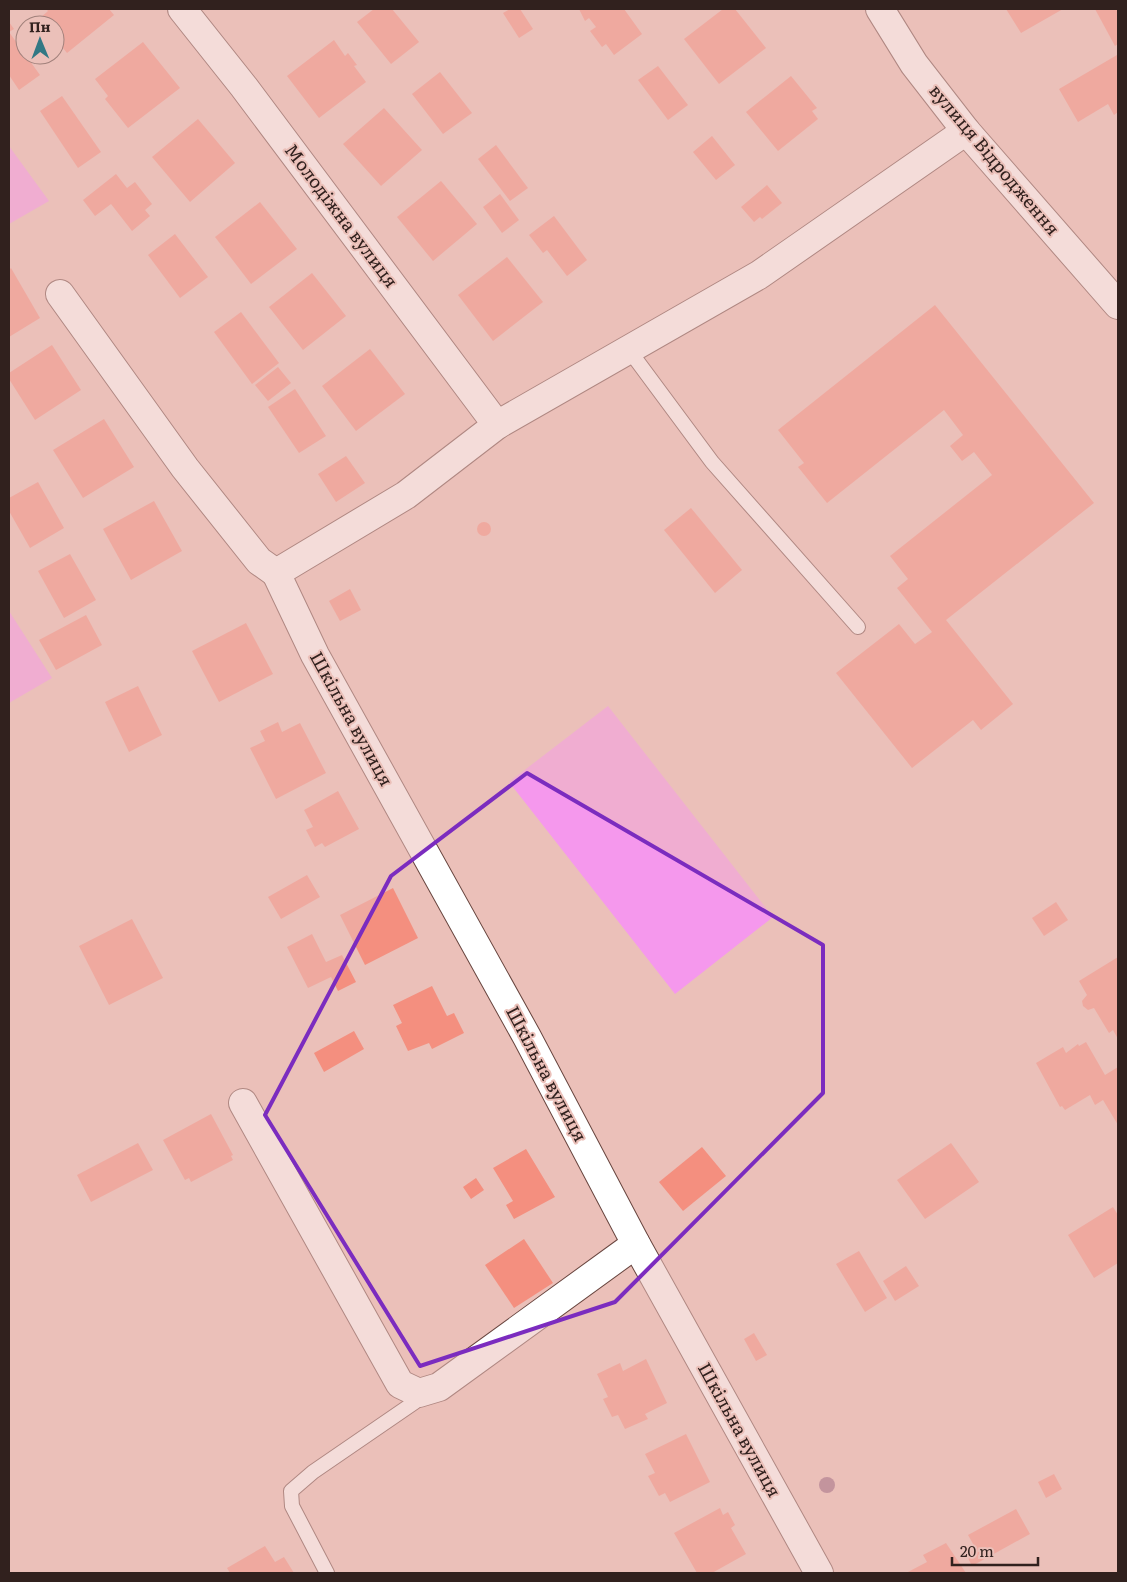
<svg xmlns="http://www.w3.org/2000/svg" width="1127" height="1582" font-family="Literata,serif">
<rect width="100%" height="100%" fill="#ebc0b9"/>
<g fill="#f598ed">
<polygon points="9,146 49,201 9,224"/>
<polygon points="9,611 52,678 9,703"/>
<polygon points="608,706 773,917 675,994 509,782"/>
</g>
<g fill="#f48f7f">
<polygon points="46,9 109,9 114,15 67,53 55,38 55,25 44,25 39,19 48,11"/>
<polygon points="374,9 392,9 419,42 391,64 357,22"/>
<polygon points="510,9 520,9 533,29 519,38 503,13"/>
<polygon points="579,9 624,9 642,34 614,55 606,44 602,47 590,31 596,27 589,18 585,21"/>
<polygon points="723,9 735,9 766,48 719,84 684,39"/>
<polygon points="1006,9 1063,9 1021,33"/>
<polygon points="1095,9 1118,9 1118,44 1115,46"/>
<polygon points="9,22 14,29 9,32 40,75 19,90 9,75"/>
<polygon points="334,40 345,56 348,53 357,65 354,66 366,82 319,118 287,76"/>
<polygon points="143,42 180,88 128,128 105,99 108,96 95,79"/>
<polygon points="1117,55 1118,112 1114,115 1108,104 1078,122 1059,89"/>
<polygon points="658,66 688,105 668,120 638,80"/>
<polygon points="440,72 472,113 443,134 412,94"/>
<polygon points="791,76 817,108 812,111 818,119 778,151 746,112"/>
<polygon points="62,96 101,152 78,168 40,111"/>
<polygon points="384,108 422,150 381,186 343,144"/>
<polygon points="198,119 235,163 190,202 152,157"/>
<polygon points="712,136 735,165 716,180 693,152"/>
<polygon points="496,145 528,188 510,201 478,159"/>
<polygon points="116,174 127,188 135,182 152,204 145,210 150,216 132,231 111,204 95,216 83,200"/>
<polygon points="441,181 477,224 433,261 397,217"/>
<polygon points="767,185 782,203 762,219 760,217 754,222 741,207"/>
<polygon points="500,194 519,220 502,233 483,207"/>
<polygon points="260,202 297,249 251,284 215,237"/>
<polygon points="554,216 587,260 567,276 547,250 543,253 529,235"/>
<polygon points="175,234 208,277 180,298 148,255"/>
<polygon points="507,257 543,302 493,341 458,295"/>
<polygon points="11,268 40,318 9,337 9,270"/>
<polygon points="312,273 346,316 303,350 269,307"/>
<polygon points="935,305 1094,503 946,620 1013,704 981,730 973,720 912,768 836,673 899,624 915,644 932,632 897,588 908,579 890,556 992,475 974,452 962,461 950,446 963,435 944,410 827,503 798,467 804,463 778,430"/>
<polygon points="241,312 279,363 252,384 214,332"/>
<polygon points="52,345 81,390 35,420 9,379 9,373"/>
<polygon points="370,349 405,394 356,431 322,386"/>
<polygon points="278,367 291,383 268,401 255,385"/>
<polygon points="295,389 326,436 299,453 268,407"/>
<polygon points="104,419 134,467 83,498 53,450"/>
<polygon points="346,456 365,483 336,502 318,474"/>
<polygon points="38,482 64,528 30,548 9,511 9,498"/>
<polygon points="154,501 182,551 131,580 103,529"/>
<polygon points="691,508 742,570 715,593 664,530"/>
<circle cx="484" cy="529" r="7"/>
<polygon points="70,554 96,600 64,618 38,571"/>
<polygon points="350,589 361,610 340,621 329,601"/>
<polygon points="86,615 102,645 56,670 39,640"/>
<polygon points="246,623 273,674 219,702 192,651"/>
<polygon points="138,686 162,735 129,752 105,702"/>
<polygon points="278,722 282,732 300,723 326,773 276,799 250,748 265,741 260,731"/>
<polygon points="338,791 359,829 325,847 322,843 315,847 306,830 313,827 304,810"/>
<polygon points="307,875 320,897 281,919 268,897"/>
<polygon points="393,888 418,938 365,965 340,915"/>
<polygon points="1056,902 1068,920 1044,936 1032,918"/>
<polygon points="132,919 163,978 109,1005 79,946"/>
<polygon points="312,934 326,962 342,955 356,982 338,991 331,977 308,988 287,947"/>
<polygon points="1118,957 1118,1039 1113,1030 1109,1033 1094,1008 1088,1010 1083,1006 1082,1001 1087,995 1079,981"/>
<polygon points="432,986 447,1016 454,1013 464,1033 432,1049 429,1043 408,1051 396,1026 402,1023 393,1005"/>
<polygon points="354,1031 364,1049 324,1072 314,1053"/>
<polygon points="1086,1042 1105,1075 1118,1067 1118,1125 1103,1100 1095,1105 1090,1095 1065,1110 1062,1106 1060,1107 1036,1063 1063,1047 1066,1053 1078,1044 1079,1046"/>
<polygon points="211,1114 233,1155 231,1156 233,1160 191,1182 189,1178 185,1180 163,1140"/>
<polygon points="138,1143 153,1170 91,1202 77,1175"/>
<polygon points="951,1143 979,1182 925,1219 897,1180"/>
<polygon points="702,1147 726,1176 683,1211 659,1182"/>
<polygon points="526,1149 555,1197 514,1219 506,1205 513,1201 493,1168"/>
<polygon points="476,1178 484,1190 471,1199 463,1187"/>
<polygon points="1113,1207 1118,1215 1118,1263 1094,1278 1068,1235"/>
<polygon points="524,1239 553,1283 514,1308 485,1265"/>
<polygon points="859,1251 887,1298 865,1312 836,1264"/>
<polygon points="906,1266 919,1286 895,1301 883,1281"/>
<polygon points="754,1333 767,1355 756,1361 744,1339"/>
<polygon points="646,1359 667,1403 645,1414 648,1419 625,1429 618,1415 612,1417 603,1399 608,1397 597,1374 620,1363 623,1371"/>
<polygon points="686,1434 710,1482 670,1502 665,1493 659,1496 648,1476 655,1473 645,1454"/>
<polygon points="1054,1474 1062,1489 1046,1498 1038,1482"/>
<polygon points="720,1508 723,1515 728,1512 735,1525 731,1528 746,1554 712,1573 697,1573 674,1533"/>
<polygon points="1016,1509 1030,1534 972,1566 966,1554 976,1549 968,1535"/>
<polygon points="946,1543 966,1573 906,1573 927,1562 923,1555"/>
<polygon points="265,1546 275,1562 284,1557 294,1573 230,1573 227,1568"/>
</g>
<g fill="none" stroke-linecap="round" stroke-linejoin="round">
<g stroke="#68453f" stroke-width="16">
<g id="service">
<polyline points="629,350 712,462 858,627"/>
<polyline points="327,1573 292,1506 291,1491 313,1472 415,1402 419,1393"/>
</g>
</g>
<g stroke="#68453f" stroke-width="30">
<g id="minor">
<polyline points="182,9 244,87 497,425"/>
<polyline points="60,294 185,468 259,561 276,573"/>
<polyline points="276,573 315,655 527,1037 636,1244 819,1573"/>
<polyline points="276,573 406,495 497,425 759,275 966,131"/>
<polyline points="243,1103 400,1384 419,1393 439,1387 636,1244"/>
</g>
</g>
<g stroke="#68453f" stroke-width="30">
<polyline id="tertiary" points="880,9 914,64 966,131 1118,305"/>
</g>
<use href="#service" stroke="#fff" stroke-width="14"/>
<use href="#minor" stroke="#fff" stroke-width="28"/>
<use href="#tertiary" stroke="#fff" stroke-width="28"/>
</g>
<circle fill="#93607b" cx="827" cy="1485" r="8"/>
<path d="M0 0H1127V1582H0ZM527,773L823,945V1093L615,1302L420,1366L265,1115L391,876Z" fill="#ebc0b9" fill-opacity=".55" fill-rule="evenodd"/>
<path fill="none" stroke="#7b2cbf" stroke-width="4" stroke-linejoin="round" d="M527,773L823,945V1093L615,1302L420,1366L265,1115L391,876Z"/>
<g text-anchor="middle" stroke-width="4" stroke-linejoin="round" paint-order="stroke">
<g font-size="18" fill="#31211e" stroke="#ebc0b9">
<text transform="translate(994 160) rotate(50)" y="6">вулиця Відродження</text>
<text transform="translate(341 216) rotate(53)" y="6">Молодіжна вулиця</text>
<text transform="translate(351 719) rotate(61)" y="6">Шкільна вулиця</text>
<text transform="translate(546 1074) rotate(62)" y="6">Шкільна вулиця</text>
<text transform="translate(739 1430) rotate(61)" y="6">Шкільна вулиця</text>
</g>
</g>
<rect width="1127" height="1582" fill="none" stroke="#31211e" stroke-width="20"/>
<g transform="translate(40 40) rotate(359)"><circle r="24" fill="#ebc0b9" stroke="#a1807b"/>
<path d="M0-4L9 19L0 12L-9 19Z" fill="#327884"/>
<text y="-8" font-size="14" font-weight="bold" text-anchor="middle" fill="#31211e">Пн</text>
</g>
<path d="M952 1557v8h86v-8" fill="none" stroke="#31211e" stroke-width="2.5"/>
<text x="960" y="1557" font-size="15" fill="#31211e" stroke="#ebc0b9" stroke-width="4" paint-order="stroke">20 m</text>
</svg>
